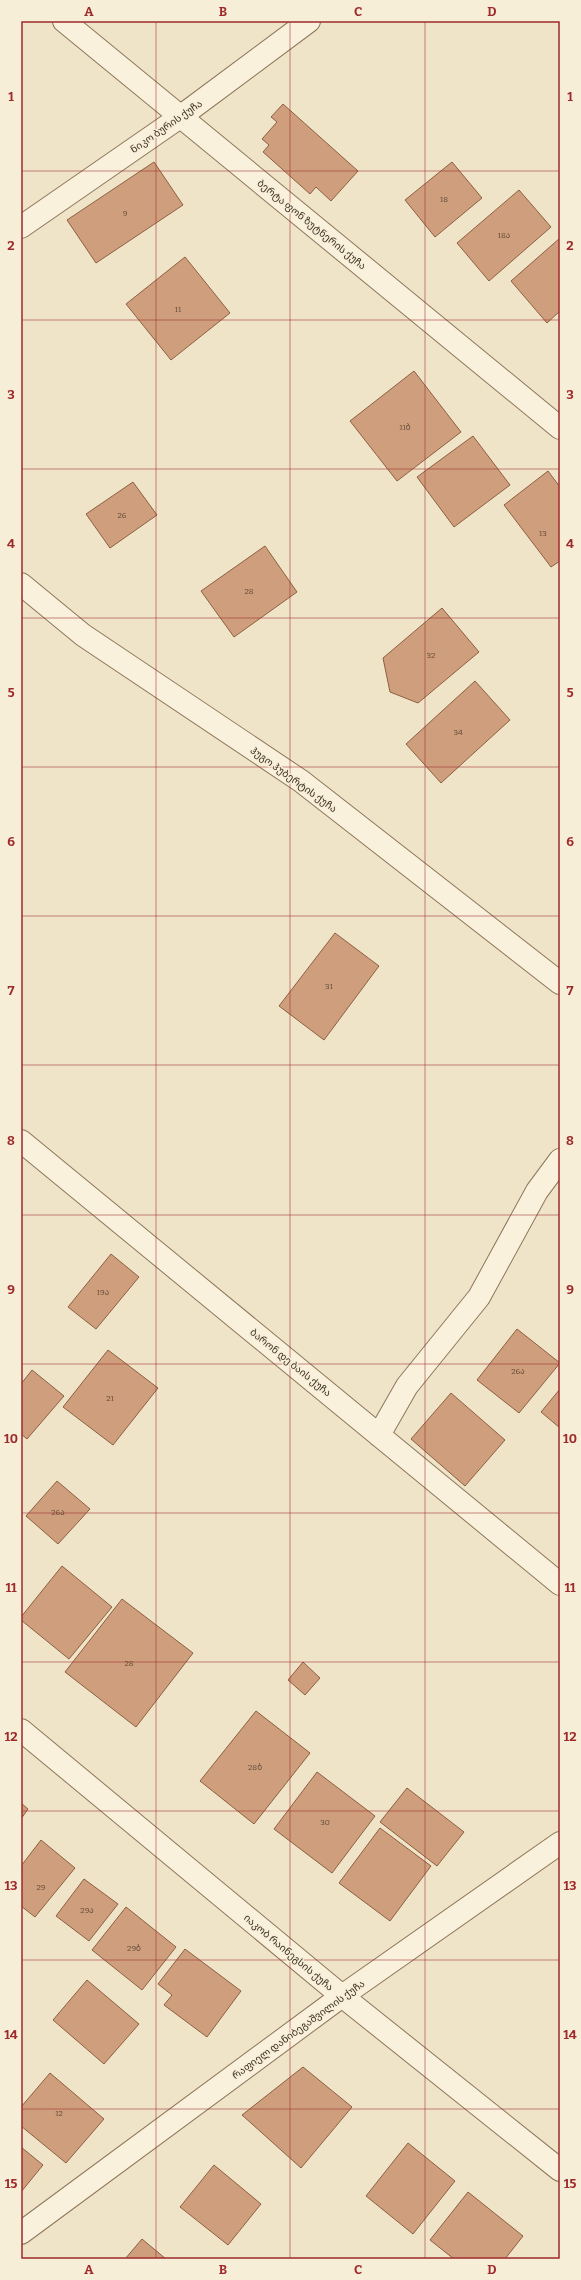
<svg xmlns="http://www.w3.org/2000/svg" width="581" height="2280" font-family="Bitter,'Noto Sans Georgian',serif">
<rect width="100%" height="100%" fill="#f0e4c8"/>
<g fill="#cf9f7d" stroke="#8d5f41">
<polygon points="283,104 358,171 331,201 316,187 310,194 263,152 269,145 262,139 277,122 271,117"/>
<polygon points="154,162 183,205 96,263 67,220"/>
<polygon points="452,162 482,198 435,237 405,200"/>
<polygon points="519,190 551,227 489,281 457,243"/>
<polygon points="560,238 560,311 547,323 511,281"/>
<polygon points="185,257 230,313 171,360 126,304"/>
<polygon points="414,371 461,432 397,481 350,421"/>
<polygon points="473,436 510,485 454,527 417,477"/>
<polygon points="548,471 560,487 560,561 551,567 504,505"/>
<polygon points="133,482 157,515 110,548 86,514"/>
<polygon points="265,546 297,592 234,637 201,591"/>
<polygon points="442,608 479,652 418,703 390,692 383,658"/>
<polygon points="475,681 510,720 441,783 406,744"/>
<polygon points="335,933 379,966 324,1040 279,1006"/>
<polygon points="111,1254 139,1277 96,1329 68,1307"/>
<polygon points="517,1329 560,1363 519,1413 477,1380"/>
<polygon points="108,1350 158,1388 113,1445 63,1407"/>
<polygon points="32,1370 64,1396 27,1439 21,1434 21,1384"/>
<polygon points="560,1389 560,1428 541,1412"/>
<polygon points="451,1393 505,1440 465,1486 411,1439"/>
<polygon points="57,1481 90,1509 58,1544 26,1516"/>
<polygon points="62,1566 112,1607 69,1659 21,1620 21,1617"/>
<polygon points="122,1599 193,1653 136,1727 65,1672"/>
<polygon points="303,1662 320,1678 305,1695 288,1680"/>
<polygon points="256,1711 310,1753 254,1824 200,1781"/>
<polygon points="317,1772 375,1816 332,1873 274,1829"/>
<polygon points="407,1788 464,1832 437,1866 380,1822"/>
<polygon points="21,1803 28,1809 21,1819"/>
<polygon points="380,1828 431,1866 390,1921 339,1883"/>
<polygon points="41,1840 75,1868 35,1917 21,1906 21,1866"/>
<polygon points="84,1879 118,1904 89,1941 56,1916"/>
<polygon points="126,1907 176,1947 142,1990 92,1950"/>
<polygon points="185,1949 241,1991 207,2037 164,2005 172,1995 158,1984"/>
<polygon points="87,1980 139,2024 104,2064 53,2020"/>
<polygon points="303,2067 352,2107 301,2168 242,2115"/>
<polygon points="50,2073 104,2119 66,2163 21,2126 21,2107"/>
<polygon points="408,2143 455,2181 413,2234 366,2196"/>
<polygon points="21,2147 43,2165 21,2192"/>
<polygon points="214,2165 261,2204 228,2245 180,2207"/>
<polygon points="468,2192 523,2236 505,2259 454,2259 430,2240"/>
<polygon points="142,2239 166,2259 125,2259"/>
</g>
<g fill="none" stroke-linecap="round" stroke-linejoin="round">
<g stroke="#8d765c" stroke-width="24">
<g id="minor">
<polyline points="64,21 560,428"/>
<polyline points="21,227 180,117 309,21"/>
<polyline points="21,584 83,635 301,781 560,983"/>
<polyline points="21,1141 560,1584"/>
<polyline points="379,1435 407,1386 479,1297 537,1191 560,1160"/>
<polyline points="21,1730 342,1996 560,2170"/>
<polyline points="21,2233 342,1996 560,1843"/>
</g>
</g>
<use href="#minor" stroke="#faf1dc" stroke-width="22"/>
</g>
<path fill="none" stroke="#9e2a2b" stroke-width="1" stroke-opacity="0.55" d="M156,21V2259M290,21V2259M425,21V2259M21,171H560M21,320H560M21,469H560M21,618H560M21,767H560M21,916H560M21,1065H560M21,1215H560M21,1364H560M21,1513H560M21,1662H560M21,1811H560M21,1960H560M21,2109H560"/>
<g text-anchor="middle" stroke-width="3" stroke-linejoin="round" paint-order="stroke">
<g font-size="8" fill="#624a37">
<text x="444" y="202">18</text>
<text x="125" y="216">9</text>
<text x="504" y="238">18ა</text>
<text x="178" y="312">11</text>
<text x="405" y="430">11ბ</text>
<text x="122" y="518">26</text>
<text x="543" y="536">13</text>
<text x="249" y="594">28</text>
<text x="431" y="658">32</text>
<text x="458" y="735">34</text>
<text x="329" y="989">31</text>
<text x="103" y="1295">19ა</text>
<text x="518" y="1374">26ა</text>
<text x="110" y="1401">21</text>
<text x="58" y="1515">26ა</text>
<text x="129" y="1666">28</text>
<text x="255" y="1770">28ბ</text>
<text x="325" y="1825">30</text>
<text x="41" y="1890">29</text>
<text x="87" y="1913">29ა</text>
<text x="134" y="1951">29ბ</text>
<text x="59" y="2116">12</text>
</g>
<g font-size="10" fill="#3d2e20" stroke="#f7eed8">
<text transform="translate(166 126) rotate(-35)" y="4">ნიკო ბურის ქუჩა</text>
<text transform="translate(312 224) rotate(39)" y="4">ბერტა ფონ ზუტნერის ქუჩა</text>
<text transform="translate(294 779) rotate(36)" y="4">ჰუგო ჰუბერტის ქუჩა</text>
<text transform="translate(291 1362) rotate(39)" y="4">ბარონ დე ბაის ქუჩა</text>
<text transform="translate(289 1952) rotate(40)" y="4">იაკობ რაინეგსის ქუჩა</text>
<text transform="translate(298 2029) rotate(-36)" y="4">რაფიელ დანიბეგაშვილის ქუჩა</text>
</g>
</g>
<rect width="581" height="2280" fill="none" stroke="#f7eed8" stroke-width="44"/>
<rect x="22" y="22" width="537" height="2236" fill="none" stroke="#9e2a2b" stroke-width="1.5"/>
<g font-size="13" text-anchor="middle" font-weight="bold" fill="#9e2a2b">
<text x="89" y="16">A</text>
<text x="223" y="16">B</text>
<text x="358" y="16">C</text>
<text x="492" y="16">D</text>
<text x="11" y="101">1</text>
<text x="570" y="101">1</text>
<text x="11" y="250">2</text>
<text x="570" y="250">2</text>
<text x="11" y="399">3</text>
<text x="570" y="399">3</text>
<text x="11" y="548">4</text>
<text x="570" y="548">4</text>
<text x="11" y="697">5</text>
<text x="570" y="697">5</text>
<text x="11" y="846">6</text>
<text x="570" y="846">6</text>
<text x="11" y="995">7</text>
<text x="570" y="995">7</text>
<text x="11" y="1145">8</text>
<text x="570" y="1145">8</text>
<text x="11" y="1294">9</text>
<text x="570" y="1294">9</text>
<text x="11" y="1443">10</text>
<text x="570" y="1443">10</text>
<text x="11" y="1592">11</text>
<text x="570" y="1592">11</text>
<text x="11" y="1741">12</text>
<text x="570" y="1741">12</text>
<text x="11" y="1890">13</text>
<text x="570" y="1890">13</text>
<text x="11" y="2039">14</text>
<text x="570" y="2039">14</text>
<text x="11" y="2188">15</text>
<text x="570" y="2188">15</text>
<text x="89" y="2274">A</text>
<text x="223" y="2274">B</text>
<text x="358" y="2274">C</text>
<text x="492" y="2274">D</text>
</g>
</svg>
